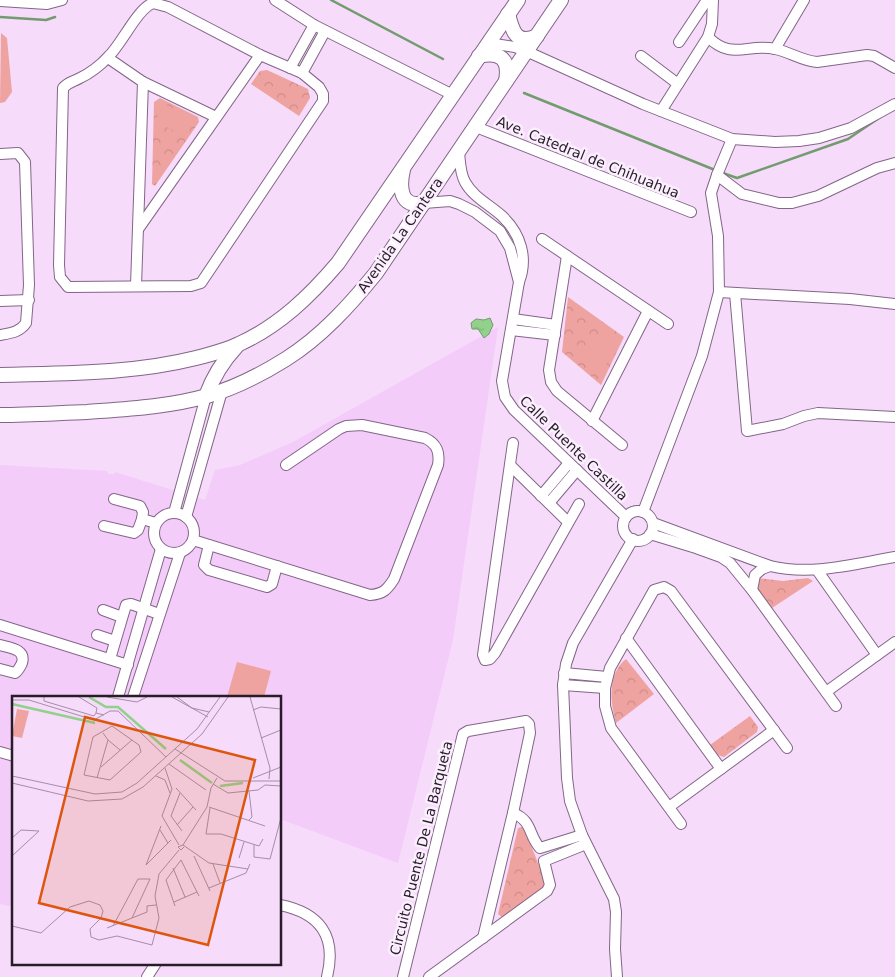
<svg xmlns="http://www.w3.org/2000/svg" width="895" height="977" font-family="'DejaVu Sans',sans-serif">
<defs>
<pattern id="park-crowns" width="20" height="18" patternUnits="userSpaceOnUse" patternTransform="scale(1.25)"><rect width="20" height="18" fill="#efa3a0"/><path d="M2 6a3 3 0 1 1 6 0M12 15a3 3 0 1 1 6 0" fill="none" stroke="#cd8c8a"/></pattern>
<pattern id="water-ripples" width="26" height="14" patternUnits="userSpaceOnUse" patternTransform="scale(1.25)"><rect width="26" height="14" fill="#92d18b"/><path d="M2 4q2-2 4 0t4 0M15 11q2-2 4 0t4 0" fill="none" stroke="#7eb378"/></pattern>
</defs>
<rect width="100%" height="100%" fill="#f6dbfa"/>
<polygon fill="#f3ccf9" points="498,327 453,640 398,863 280,819 280,697 14,697 14,907 0,904 0,465 107,471 108,474 114,474 115,472 205,500 215,470 240,465 293,442"/>
<g fill="url(#park-crowns)">
<polygon points="267,70 308,89 310,98 299,116 251,84 260,71"/>
<polygon points="160,98 198,117 199,122 155,186 152,184 154,102"/>
<polygon points="568,297 624,337 601,385 562,352"/>
<polygon points="759,578 783,581 808,578 813,581 772,608 756,588"/>
<path d="M626,659L654,694L616,723C610,702 607,674 626,659Z"/>
<polygon points="750,716 758,727 757,732 724,757 717,755 710,745"/>
<polygon points="522,827 526,833 545,880 544,887 503,918 498,914 518,828"/>
</g>
<g fill="#efa3a0">
<polygon points="1,33 7,38 12,92 5,102 0,103"/>
<polygon points="164,104 195,120 186,137 155,121"/>
<polygon points="603,327 622,338 602,372 583,360"/>
<polygon points="237,662 271,671 264,697 227,697"/>
</g>
<polygon fill="url(#water-ripples)" stroke="#729b6e" points="490,318 493,325 489,334 484,338 478,329 472,329 471,323 476,319 484,320"/>
<g fill="none" stroke-linecap="round" stroke-linejoin="round">
<g stroke="#729b6e" stroke-width="2.5">
<polyline points="331,0 443,59"/>
<polyline points="0,17 46,20 55,17"/>
<polyline points="524,93 715,170"/>
<polyline points="720,172 737,178 848,139 882,116"/>
</g>
<g stroke="#836588" stroke-width="12">
<g id="minor">
<polyline points="275,0 314,25 453,95"/>
<polyline points="0,1 47,4 62,0"/>
<path d="M153,3L168,7L260,55L302,73L319,87L323,94V101L201,283L191,286L68,287L60,277L59,265L63,88C68,82 73,82 80,78C89,74 101,65 108,57C122,44 137,9 153,3Z"/>
<path d="M708,37C732,61 747,43 775,49C790,52 802,61 817,62L867,55L874,56L895,68"/>
<polyline points="679,42 707,0"/>
<polyline points="488,43 515,47 526,51 643,104 732,139 775,142 799,141 819,138 851,128 895,104"/>
<polyline points="775,49 804,0"/>
<polyline points="641,56 678,84"/>
<polyline points="108,58 143,82 136,286"/>
<polyline points="290,68 314,25"/>
<polyline points="302,73 325,31"/>
<polyline points="143,82 216,117"/>
<polyline points="661,111 708,37 712,24 713,0"/>
<polyline points="476,127 691,212"/>
<path d="M459,152C460,162 460,173 465,182C473,197 490,205 502,216C521,234 528,258 519,282L502,381L505,397L514,410L626,517"/>
<path d="M0,154L18,153L25,162L29,285L26,323C20,332 11,333 0,335"/>
<polyline points="717,175 742,194 779,203 792,203 818,196 877,168 895,163"/>
<polyline points="424,203 450,201 459,204 475,212 500,231 510,248 519,282"/>
<polyline points="139,228 260,55"/>
<polyline points="542,239 668,324"/>
<polyline points="567,256 549,370 551,382 557,391 622,445"/>
<polyline points="719,292 850,299 895,304"/>
<polyline points="735,293 747,431 783,424 804,416 818,413 895,417"/>
<polyline points="0,301 29,300"/>
<polyline points="513,319 556,325"/>
<polyline points="511,330 555,335"/>
<polyline points="592,421 648,311"/>
<polyline points="513,443 483,655 485,660 490,659 495,653 579,504"/>
<polyline points="510,465 568,522"/>
<polyline points="541,496 569,463"/>
<polyline points="114,499 140,506 143,512 142,519 156,523"/>
<polyline points="549,503 577,470"/>
<circle cx="638" cy="526" r="15"/>
<polyline points="643,512 702,356 719,292 718,236 711,193 717,175 732,139"/>
<circle cx="174" cy="533" r="20"/>
<polyline points="174,513 206,396"/>
<polyline points="186,517 222,391"/>
<path d="M653,523L770,566C812,576 853,564 895,557"/>
<polyline points="104,526 134,533 138,530 142,519"/>
<polyline points="650,534 696,548 721,557 730,563 752,590 836,706"/>
<path d="M193,540L370,595C383,594 387,590 394,579L438,465C440,452 437,444 425,438L362,425L346,426L339,429L286,465"/>
<polyline points="209,545 204,565 209,570 267,587 272,584 277,566"/>
<polyline points="817,570 877,655"/>
<polyline points="752,590 755,575 762,569 770,566"/>
<polyline points="103,610 122,617"/>
<polyline points="0,625 128,665"/>
<polyline points="97,635 115,641"/>
<polyline points="626,638 721,769"/>
<path d="M0,645C10,648 26,649 22,663C20,667 19,670 15,673L0,669"/>
<polyline points="110,659 126,605 131,604 159,614"/>
<polyline points="564,673 607,677"/>
<polyline points="563,685 605,688"/>
<polyline points="826,692 895,642"/>
<polyline points="118,697 161,549"/>
<polyline points="133,697 180,553"/>
<polyline points="0,752 14,756"/>
<polyline points="669,807 774,730"/>
<path d="M513,813C533,821 528,835 540,848L582,835"/>
<polyline points="681,824 611,728 605,706 605,688 610,668 654,590 664,587 671,591 787,748"/>
<path d="M280,905C320,913 337,936 327,977"/>
<polyline points="147,977 156,963"/>
<polyline points="403,977 463,734 468,731 526,721 529,724 530,733 513,813 483,938"/>
<polyline points="429,977 547,891 550,885 544,861 586,844"/>
<polyline points="617,977 615,949 616,912 614,899 582,835 570,801 567,778 563,685 566,664 573,643 633,539"/>
</g>
</g>
<g stroke="#836588" stroke-width="16">
<g id="major">
<path d="M508,14C512,30 516,46 537,36"/>
<path d="M479,56C500,51 510,59 506,81"/>
<path d="M403,170C399,187 400,209 424,203"/>
<path d="M0,375C66,373 132,374 196,358C211,354 225,351 239,344C279,326 310,296 338,263L518,0"/>
<path d="M206,396C213,377 222,362 236,347"/>
<path d="M0,415C29,415 58,413 87,412C127,409 168,407 207,396C235,388 262,374 286,359C321,337 350,305 376,273L561,0"/>
</g>
</g>
<use href="#minor" stroke="#fff" stroke-width="10"/>
<use href="#major" stroke="#fff" stroke-width="14"/>
</g>
<g text-anchor="middle" stroke-width="5" stroke-linejoin="round" paint-order="stroke">
<g font-size="14" fill="#281c2a" stroke="#fbeefd">
<text transform="translate(588 157) rotate(22)" y="5">Ave. Catedral de Chihuahua</text>
<text transform="translate(400 235) rotate(-55)" y="5">Avenida La Cantera</text>
<text transform="translate(574 448) rotate(44)" y="5">Calle Puente Castilla</text>
<text transform="translate(421 848) rotate(-76)" y="5">Circuito Puente De La Barqueta</text>
</g>
</g>
<g transform="translate(12 696)">
<rect width="269" height="269" fill="#f6dbfa"/>
<path d="M5,13L17,15L10,42L0,40Z" fill="#efa3a0"/>
<path fill="none" stroke="#92d18b" stroke-width="2.5" d="M77,1L94,11H106L154,53M0,8L83,27M168,64L200,87M208,90L231,87"/>
<path fill="none" stroke="#a48fa7" stroke-width="1" d="M32,1V5L82,20L84,17L92,19M67,1L85,12L84,17M95,1L125,6L135,1M160,1L196,21M165,1L180,12L197,16M238,1L258,72L257,83M0,4H17L82,24L98,15H106L154,61M241,14L249,11L269,13M100,30L127,49L129,56L98,84L72,79L81,41ZM249,42L269,34M96,44L108,54M163,53L213,85H269M157,68L194,94M89,71L120,44M153,72L160,93L150,120L167,149M0,80L83,98L110,96L125,87L185,33L208,1M144,80L153,84L158,97M85,82L96,44L91,37M241,82L269,71M0,87L76,105L110,103L131,91L190,38L216,1M201,88L216,97L246,94L253,89L269,90M164,92L184,114M168,97L159,120L170,135M197,111L253,130M198,112L194,138H209L247,150L251,143M237,124L240,121L237,95M165,129L181,111M148,134L156,147M0,142L9,134L27,135L0,160M171,149L195,111L199,92L205,82M242,149V161L258,163L269,122M172,151L169,154L166,151L171,149L197,167L236,173M182,160L198,195M227,162L232,146M201,168L208,187M134,169L149,130M134,169L159,144M161,172L173,201M197,192L234,177L238,168M162,206L185,196M163,210L154,184L169,164L187,200M0,230L29,237L58,211L77,205L88,209L91,215L89,222L78,233L79,241L87,244L105,240L140,249L147,222L143,200L147,178L167,154M101,230L126,183H138L120,222M95,232L135,216V210L144,209"/>
<path fill="#de560e" fill-opacity="0.15" stroke="#de560e" stroke-width="2.5" d="M73,21L243,64L196,249L27,207Z"/>
<rect width="269" height="269" fill="none" stroke="#281c2a" stroke-width="2.5"/>
</g>
</svg>
